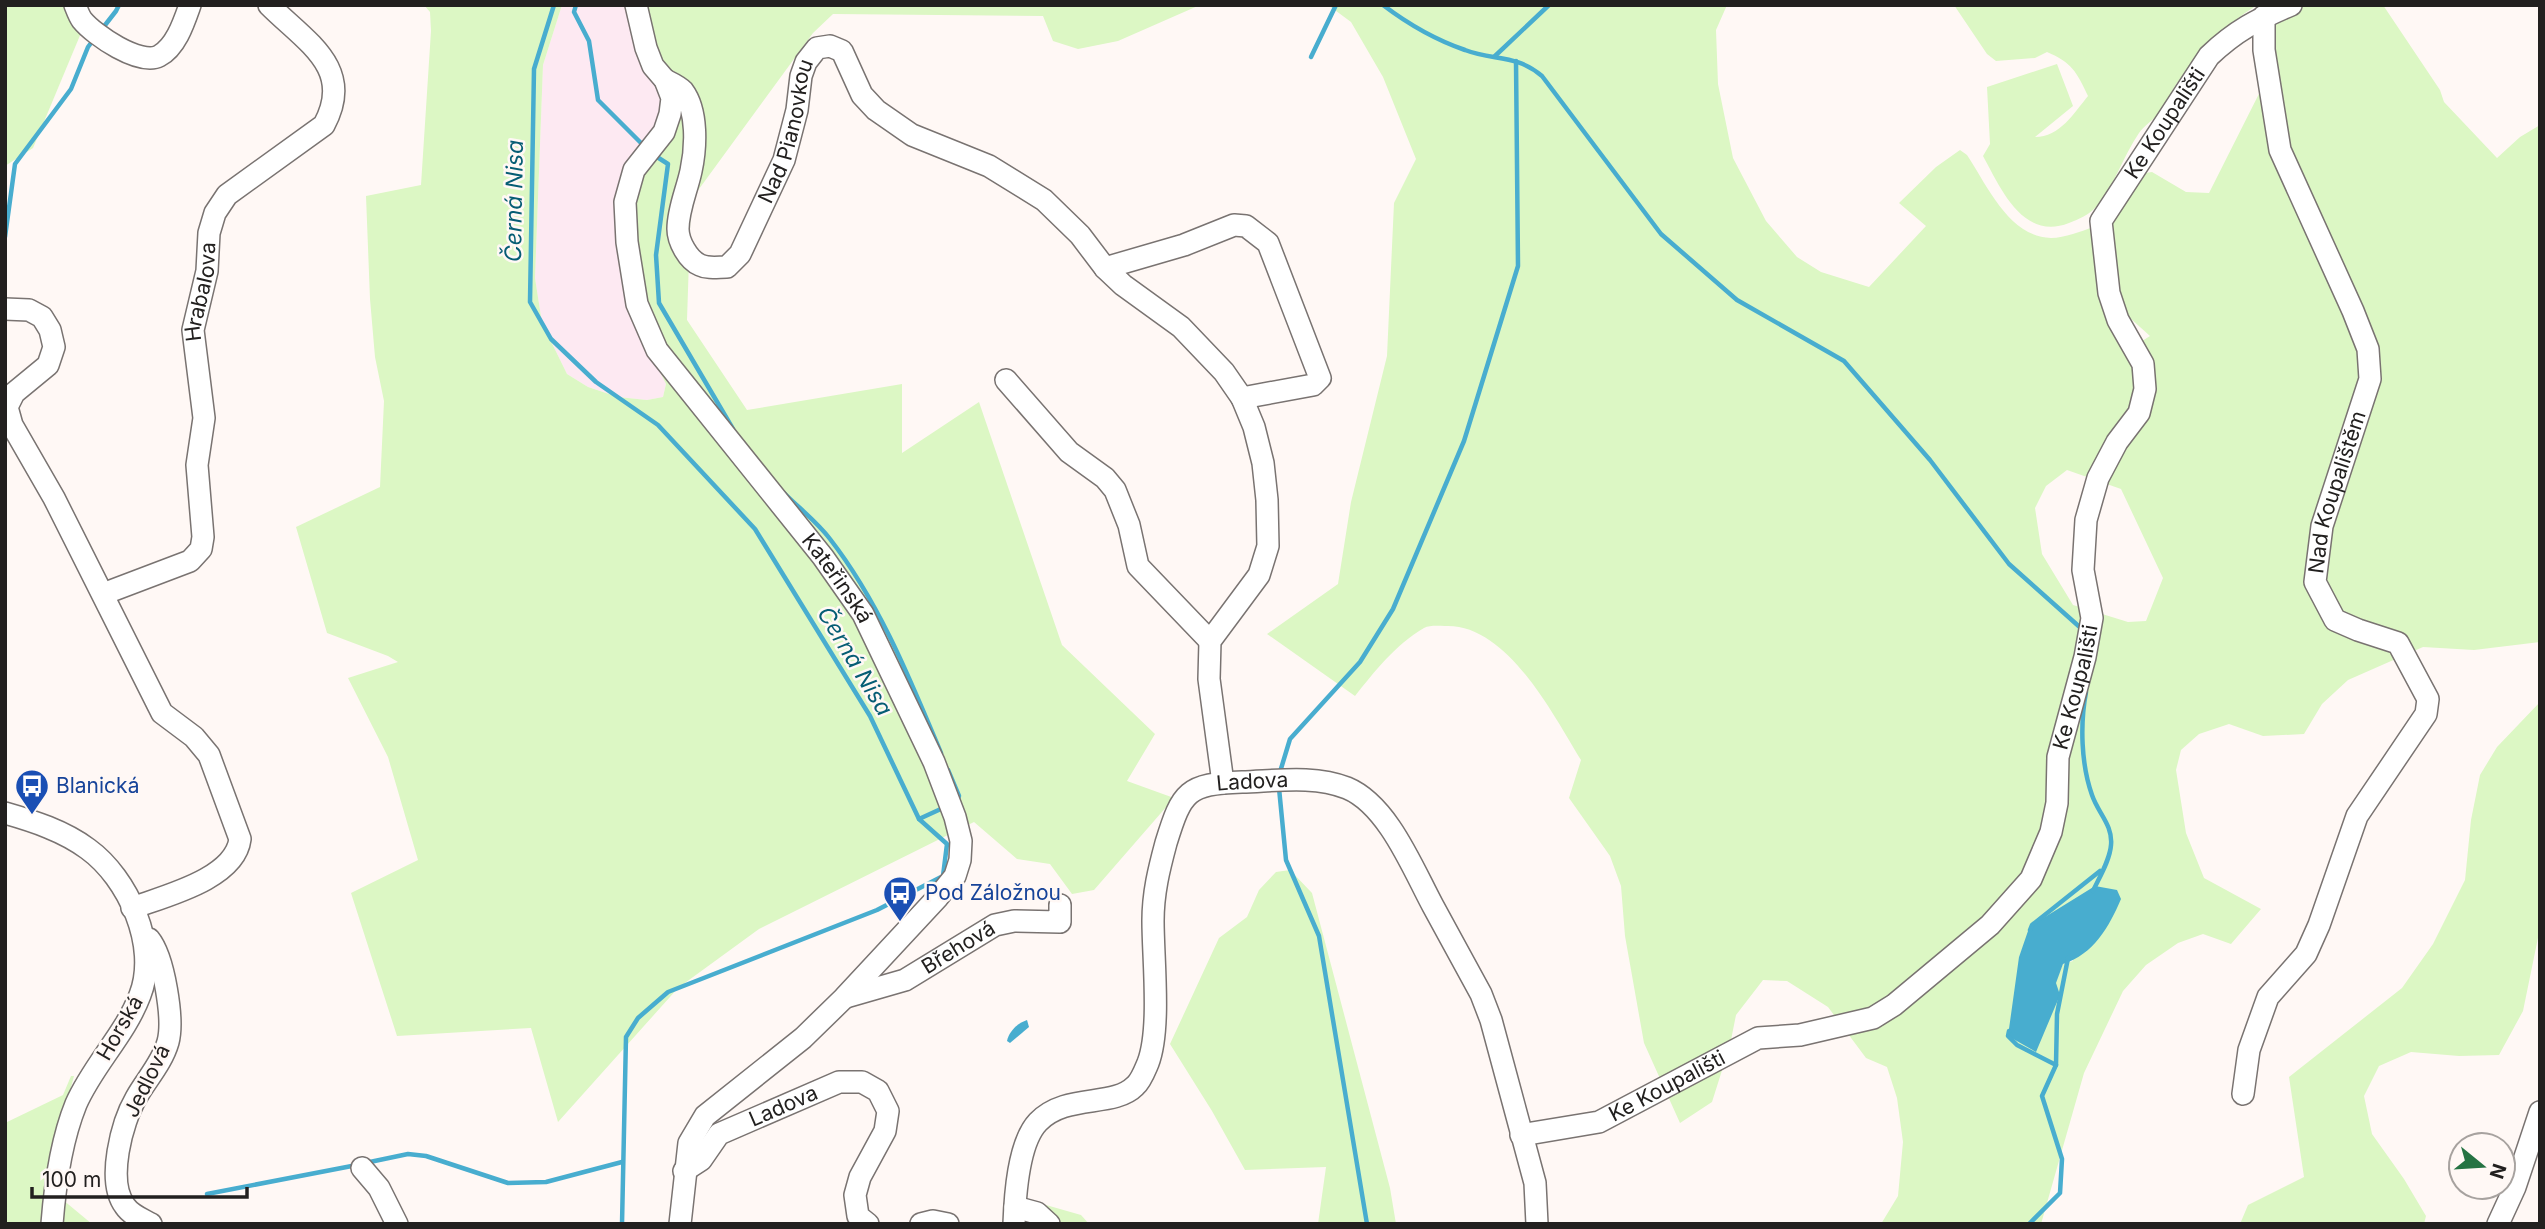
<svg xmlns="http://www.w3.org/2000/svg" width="2545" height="1229" font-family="Inter,sans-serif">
<rect width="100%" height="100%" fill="#fff8f5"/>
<polygon fill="#fde9f2" points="562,5 626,5 665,109 639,329 666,384 663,397 647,400 618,397 588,387 567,374 542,323 535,278 543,65"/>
<g fill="#dcf7c4" fill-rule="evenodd">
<polygon points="5,5 67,5 81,33 33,148 5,166"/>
<polygon points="424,5 562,5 543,65 535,278 542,323 567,374 588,387 618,397 647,400 663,397 666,384 639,329 618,202 662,142 665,109 626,5 1200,5 1118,41 1078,49 1053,41 1043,16 833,14 813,33 691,200 687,320 747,410 902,384 902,453 979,402 1062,645 1155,734 1127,781 1174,798 1094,890 1072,894 1050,864 1017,859 974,822 759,929 678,988 558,1122 531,1028 397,1036 351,893 418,860 388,757 348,678 398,662 388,656 327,633 296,527 380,487 384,401 375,357 370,299 366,196 421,185 431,31 430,12"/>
<path d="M1328,5H1727L1716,30L1718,84L1733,158L1766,221L1797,257L1821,272L1869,287L1926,226L1899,203L1936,167L1960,150L1967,155C1987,185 2009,237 2051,238C2065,238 2081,231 2094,227L2131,348L2150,336L2130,318L2119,296L2109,236L2113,210L2138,174L2152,172L2186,192L2209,193L2275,62L2272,23L2295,5H2383L2440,90L2444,102L2497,158L2520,137L2540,125V642L2474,650L2423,647L2348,680L2322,704L2304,734L2263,736L2229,724L2199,734L2181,750L2176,770L2186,833L2204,878L2261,909L2231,944L2203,934L2178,943L2146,965L2123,991L2084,1073L2041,1224H1881L1898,1196L1903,1142L1897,1098L1887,1067L1866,1058L1828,1007L1787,981L1763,980L1736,1015L1730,1045L1712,1102L1680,1123L1644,1043L1625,936L1621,886L1610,856L1569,798L1581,760C1553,715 1507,623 1445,626C1438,626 1430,625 1424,628C1395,645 1375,671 1355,696L1267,634L1338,584L1351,502L1387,356L1394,203L1416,159L1383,77L1351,22ZM2067,470L2121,489L2163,578L2146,621L2128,622L2073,605L2042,554L2035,508L2046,486ZM2058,911L2073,961L2063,964L2055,983L2019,957L2032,925Z"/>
<path d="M1954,5H2257C2224,26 2200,51 2177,83C2170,93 2166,105 2158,114C2152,121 2144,126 2139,133C2123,156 2115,185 2096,207C2089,215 2079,219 2069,223C2023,241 2001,189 1983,156L1990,144L1987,87L2057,64L2073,106L2035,137C2060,137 2074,113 2088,96C2077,72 2071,62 2047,52L2035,58L1996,61L1987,54Z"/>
<polygon points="2540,702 2540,928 2523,1011 2499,1055 2459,1056 2411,1052 2379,1066 2364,1096 2372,1134 2404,1179 2426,1216 2424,1224 2240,1224 2248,1205 2304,1177 2289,1077 2402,988 2433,944 2465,880 2471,820 2480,775 2497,747"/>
<polygon points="1290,870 1312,893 1390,1188 1396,1224 1318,1224 1326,1167 1245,1170 1212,1111 1170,1044 1219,938 1247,917 1259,890 1276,872"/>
<polygon points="71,1076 74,1076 45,1185 92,1224 5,1224 5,1123 63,1095"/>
<polygon points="1032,1201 1081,1215 1089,1224 1055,1224"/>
</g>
<g fill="#48adcf">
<path d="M2095,886L2117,890L2121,899C2109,927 2094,954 2063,964L2056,983L2060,995L2036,1052L2008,1036L2019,957L2028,931L2032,925Z"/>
<path d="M1027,1020L1029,1027L1010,1043L1007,1041C1009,1031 1018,1023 1027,1020Z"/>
</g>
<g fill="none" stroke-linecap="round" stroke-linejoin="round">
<g stroke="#48adcf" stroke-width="4.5">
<polyline points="554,5 534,69 530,302 551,339 596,382 658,425 755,529 870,716 919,819 947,844 943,876 877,910 668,992 638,1018 626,1037 622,1224"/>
<polyline points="576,5 574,12 589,41 598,100 645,147"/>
<path d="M1383,5C1408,24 1436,40 1465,50C1494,61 1516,54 1542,76L1661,234L1737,300L1844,361L1930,460L2009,564L2083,630"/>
<polyline points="102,29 116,11 119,5"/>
<polyline points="1495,56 1549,5"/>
<polyline points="1311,57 1336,5"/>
<polyline points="654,155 668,164 656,255 659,303 733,429"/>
<polyline points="5,237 15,164 71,89 88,47 94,39"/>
<path d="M784,493C799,508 817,522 830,539C879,602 910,679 941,753"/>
<path d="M2086,692C2080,724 2081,764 2092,795C2098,813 2113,825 2111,845C2110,860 2099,878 2093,891"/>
<polyline points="948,770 959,796 957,801"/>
<polyline points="1280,772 1290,739 1360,662 1393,609 1464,441 1518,266 1516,61"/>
<polyline points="1279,788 1286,860 1319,936 1367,1224"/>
<polyline points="919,819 943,808"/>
<polyline points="2030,930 2032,925 2100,871"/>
<polyline points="2009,1031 2008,1036 2017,1045 2056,1065"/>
<polyline points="365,1163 408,1154 426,1156 508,1183 546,1182 622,1162"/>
<polyline points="207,1194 357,1165"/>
<polyline points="2029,1224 2060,1193 2062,1159 2042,1096 2056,1065 2057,1014 2068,958"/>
</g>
<g stroke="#797371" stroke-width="24">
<g id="minor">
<path d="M75,5C77,10 79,16 82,20C94,35 140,66 159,56C176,47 184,22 190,5"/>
<path id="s1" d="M636,5L646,48L653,66L665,80L672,98L670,114L664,132L634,170L625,202L627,242L637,304L657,350L823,557L863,614L934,762L955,817L961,841L960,860L955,876L938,897L844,998L803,1038L705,1116L689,1143L680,1224"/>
<path id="s2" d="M665,80C671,83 678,86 683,91C698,111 696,148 691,171C687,190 678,209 678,229C678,241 688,260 700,265C708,269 718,267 727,267L740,254L784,160L797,110L801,76L806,62L817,48L830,46L842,51L862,95L876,110L912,135L989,166L1044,200L1080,235L1105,268L1123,285L1181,327L1224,372L1242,398L1254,427L1263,463L1267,500L1268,546L1259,575L1210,641L1209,679L1223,783"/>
<polyline points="1105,268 1184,245 1234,225 1246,226 1268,243 1320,378 1313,385 1242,398"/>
<path d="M5,309L29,310L42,317L50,330L54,347L48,365L14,393L7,407L12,425L54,498L162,713L194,737L209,755L240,839C235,879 165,896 132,908"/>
<polyline points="1006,380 1069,452 1105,478 1115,490 1129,525 1138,566 1210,641"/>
<path id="s3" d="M103,594L190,561L201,549L203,537L197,465L204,418L193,330L207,271L209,233L215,213L227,195L324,125C355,68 306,42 269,5"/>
<path d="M5,813C33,821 64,831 88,849C128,878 159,946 140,995C125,1035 93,1065 76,1104C61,1141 55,1185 52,1224"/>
<path d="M149,939C164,957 174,1020 168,1042C162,1063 146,1080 136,1098C122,1122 106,1181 125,1206C131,1215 142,1219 151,1224"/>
<path id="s4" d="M846,997L905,980L995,925L1014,921L1060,922V905"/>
<path id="s5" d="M2243,1094L2249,1050L2268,997L2306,954L2319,925L2357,816L2426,714L2428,699L2398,643L2358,630L2335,620L2315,582L2322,526L2370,379L2368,349L2353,311L2280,150L2264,50V16"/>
<path id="s6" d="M1521,1135L1599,1122L1758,1038L1800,1035L1873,1018L1894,1005L1990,925L2031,879L2051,832L2057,803L2058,757L2085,657L2092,618L2083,570L2086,520L2098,478L2117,442L2139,413L2145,389L2143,364L2118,320L2109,293L2101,221L2209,56C2235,31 2258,19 2291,5"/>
<polyline points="362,1168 379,1188 397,1224"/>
<path id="s7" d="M684,1171L701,1160L719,1134L839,1082H862L878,1091L888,1111L885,1131L860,1177L855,1195L858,1216L868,1224"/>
<polyline points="1015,1207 1037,1213 1049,1224"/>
<polyline points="921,1224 933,1221 948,1224"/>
<path id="s8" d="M1014,1224C1015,1197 1018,1143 1038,1122C1066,1093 1113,1108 1135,1086C1141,1081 1145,1070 1148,1063C1161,1029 1153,959 1153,921C1153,893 1159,869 1166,843C1182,791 1187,784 1242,782C1276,781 1314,775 1347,788C1388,805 1413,869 1433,906C1449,935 1465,965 1481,994L1491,1020L1535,1183L1537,1224"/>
<polyline points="2498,1224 2515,1187 2540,1112"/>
</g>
</g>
<use href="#minor" stroke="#fff" stroke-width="21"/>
</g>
<defs>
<g id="bus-pin" transform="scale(1.75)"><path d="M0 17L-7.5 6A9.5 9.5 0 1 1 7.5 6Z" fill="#1a4fb4" stroke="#fff8f5"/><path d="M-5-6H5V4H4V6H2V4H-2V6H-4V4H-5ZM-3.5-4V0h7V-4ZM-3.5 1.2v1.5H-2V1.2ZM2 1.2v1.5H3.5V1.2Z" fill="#fff"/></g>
</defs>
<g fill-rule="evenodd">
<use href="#bus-pin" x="32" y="786"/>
<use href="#bus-pin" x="900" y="893"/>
</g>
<g text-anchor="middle" stroke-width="5" stroke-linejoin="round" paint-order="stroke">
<g font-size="21" fill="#22201f" stroke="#fff8f5">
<text dy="7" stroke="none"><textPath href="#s6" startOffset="1395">Ke Koupališti</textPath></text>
<text dy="7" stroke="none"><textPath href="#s2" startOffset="385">Nad Pianovkou</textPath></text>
<text dy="7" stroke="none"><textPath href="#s3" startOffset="369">Hrabalova</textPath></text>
<text dy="7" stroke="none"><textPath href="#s5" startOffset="710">Nad Koupalištěm</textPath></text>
<text dy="7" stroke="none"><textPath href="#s1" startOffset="662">Kateřinská</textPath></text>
<text dy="7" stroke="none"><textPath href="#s6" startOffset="786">Ke Koupališti</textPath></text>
<text dy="7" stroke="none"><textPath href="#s8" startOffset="581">Ladova</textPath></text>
<text dy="7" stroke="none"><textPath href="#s4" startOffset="124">Břehová</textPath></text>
<text transform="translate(120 1028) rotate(-60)" y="7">Horská</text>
<text transform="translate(147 1081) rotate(-64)" y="7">Jedlová</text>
<text dy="7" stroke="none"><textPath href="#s6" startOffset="156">Ke Koupališti</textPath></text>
<text dy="7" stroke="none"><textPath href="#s7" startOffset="122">Ladova</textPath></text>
</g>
<g font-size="21" fill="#164399" stroke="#fff8f5" text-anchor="start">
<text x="56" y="793">Blanická</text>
<text x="925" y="900">Pod Záložnou</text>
</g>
<g font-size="23" font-style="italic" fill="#065d74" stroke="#fff8f5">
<text transform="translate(514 201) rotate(-89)" y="8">Černá Nisa</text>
<text transform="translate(855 661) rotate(59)" y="8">Černá Nisa</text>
</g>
</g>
<rect width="2545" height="1229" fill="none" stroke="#22201f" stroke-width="14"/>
<g transform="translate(2482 1166) rotate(108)"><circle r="33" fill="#fff8f5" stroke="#a7a29f" stroke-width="2"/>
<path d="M0-5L12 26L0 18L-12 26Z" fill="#257343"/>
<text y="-10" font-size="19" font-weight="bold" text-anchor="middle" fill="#22201f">N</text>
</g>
<path d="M32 1187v10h215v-10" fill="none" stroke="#22201f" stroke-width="3.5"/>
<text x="42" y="1187" font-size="21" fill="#22201f" stroke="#fff8f5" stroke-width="5" paint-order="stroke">100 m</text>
</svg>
